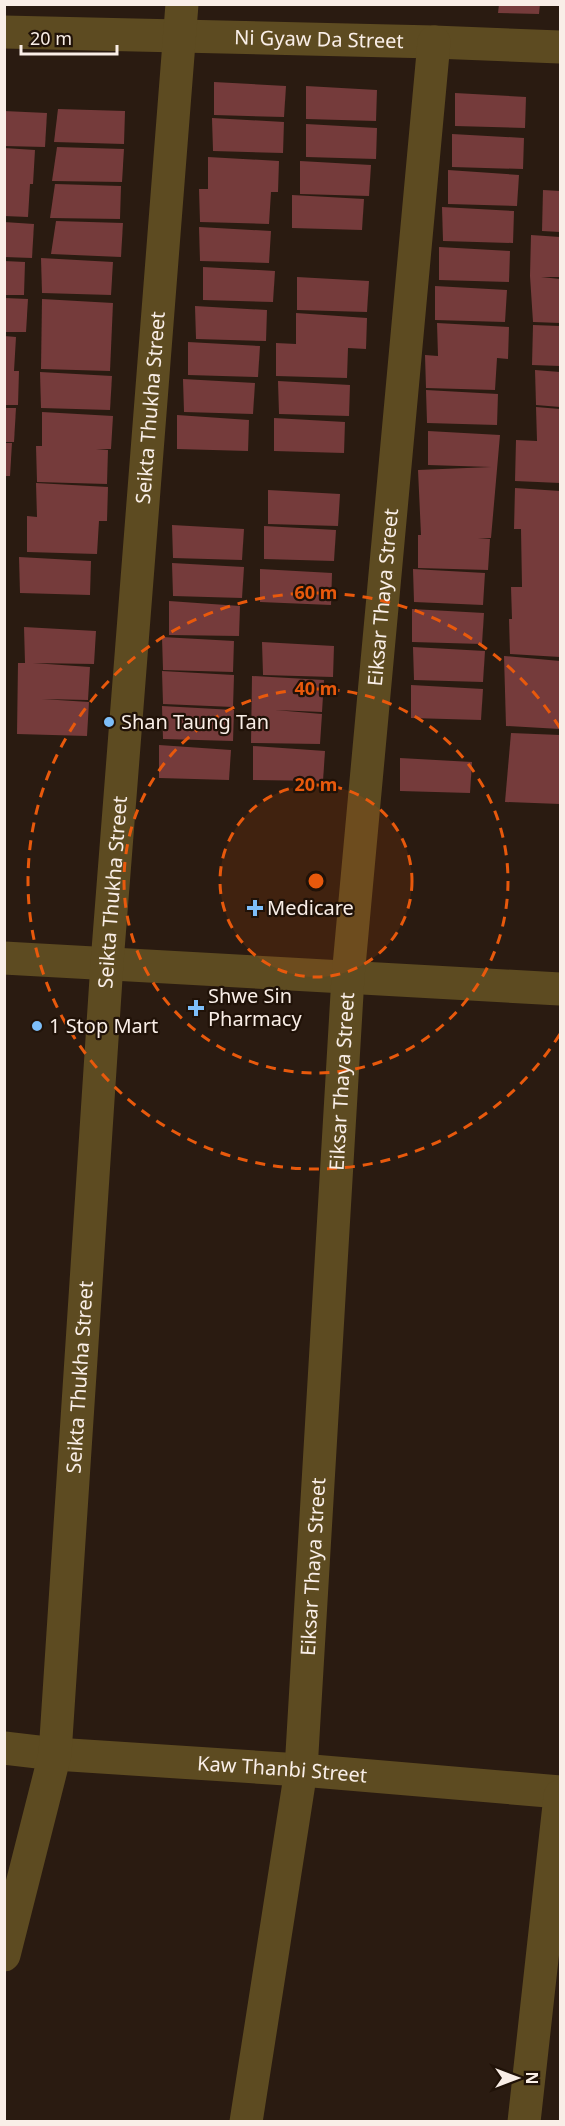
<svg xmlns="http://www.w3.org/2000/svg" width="565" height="2126" font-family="'Noto Sans',sans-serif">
<rect width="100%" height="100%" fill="#2a1b11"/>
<g fill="#753b3b">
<polygon points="499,4 540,4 539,14 498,13"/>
<polygon points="214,82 286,86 284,117 214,115"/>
<polygon points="306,86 377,90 376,121 306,119"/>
<polygon points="455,93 526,97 525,128 455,126"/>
<polygon points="58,109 125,111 124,144 54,142"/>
<polygon points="4,111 47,113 45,147 4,146"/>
<polygon points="212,118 284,122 283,153 213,151"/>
<polygon points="306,124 377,128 376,159 306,157"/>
<polygon points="452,134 524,138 523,169 452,167"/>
<polygon points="57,147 124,149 122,182 52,181"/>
<polygon points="4,148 35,150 33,184 30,184 28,217 4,216"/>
<polygon points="208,157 279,161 278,192 271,192 269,224 200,222 199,189 208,189"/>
<polygon points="300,161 371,165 369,196 300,194"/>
<polygon points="448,170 519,175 517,206 448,204"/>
<polygon points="55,184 121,186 120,219 50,218"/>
<polygon points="543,190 560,191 560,232 542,231"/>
<polygon points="292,195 364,199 362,230 292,228"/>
<polygon points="442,207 514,211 513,243 443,241"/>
<polygon points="56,221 123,223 121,257 51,254"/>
<polygon points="4,222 34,224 32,258 4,257"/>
<polygon points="199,227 271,231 269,263 200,261"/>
<polygon points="531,235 560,237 560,277 541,277 560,279 560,323 533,322 530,276"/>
<polygon points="439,247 510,251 509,282 439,280"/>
<polygon points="41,258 113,262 111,295 42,293"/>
<polygon points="4,261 25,262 24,295 4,295"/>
<polygon points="203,267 275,271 273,302 203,300"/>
<polygon points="297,277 369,281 367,312 297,310"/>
<polygon points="435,286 507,290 505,322 435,320"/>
<polygon points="4,298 28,299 26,332 4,332"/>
<polygon points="42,299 113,303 110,371 41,369"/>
<polygon points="195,306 267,310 266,341 196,339"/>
<polygon points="296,313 367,318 366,349 348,348 347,378 276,376 276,343 296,344"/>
<polygon points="437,323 509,327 508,359 497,358 495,390 426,388 425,355 438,356"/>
<polygon points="533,325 560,326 560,366 532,365"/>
<polygon points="4,336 16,337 14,371 19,371 18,405 4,405"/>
<polygon points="188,342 260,346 258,377 188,375"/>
<polygon points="535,370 560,372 560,407 536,405"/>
<polygon points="40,372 112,376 110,410 41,408"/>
<polygon points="183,379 255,383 253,414 184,412"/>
<polygon points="278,381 350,385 349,416 279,414"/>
<polygon points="426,390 498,394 497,425 427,423"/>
<polygon points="536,407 560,409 560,483 515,481 516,440 537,441"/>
<polygon points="4,408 16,408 14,442 4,442"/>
<polygon points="42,412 113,416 111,449 96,449 108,450 107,484 37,482 36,446 42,446"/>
<polygon points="177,415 249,420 248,451 177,449"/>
<polygon points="274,418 345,422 344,453 274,451"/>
<polygon points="428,431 500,435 491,538 478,538 490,539 488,570 418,568 418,535 421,535 418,470 491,467 428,465"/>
<polygon points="4,443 12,443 10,476 4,476"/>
<polygon points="36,483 108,487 107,521 99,521 97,554 27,552 27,516 37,517"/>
<polygon points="515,488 560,491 560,657 510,654 509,619 512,619 511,587 522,587 521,529 514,529"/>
<polygon points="268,490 340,494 338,526 268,524"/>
<polygon points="172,525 244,529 242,560 173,558"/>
<polygon points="264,526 336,530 334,561 264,559"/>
<polygon points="19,557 91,561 90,595 20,593"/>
<polygon points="172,563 244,567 242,598 173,596"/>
<polygon points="260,569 332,573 331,605 260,602"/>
<polygon points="413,569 485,573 483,605 414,602"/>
<polygon points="169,601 240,606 239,636 169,635"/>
<polygon points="412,609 484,613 482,644 412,642"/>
<polygon points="24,627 96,631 94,664 33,663 90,667 88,700 42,699 89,702 87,736 17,734 18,663 25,663"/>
<polygon points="162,637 234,641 233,672 163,670"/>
<polygon points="262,642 334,646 333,677 263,675"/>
<polygon points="413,647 485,651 483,682 414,680"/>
<polygon points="504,656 560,661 560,729 506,726"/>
<polygon points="162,671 234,675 233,707 163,704"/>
<polygon points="252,676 324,680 322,712 275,710 322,714 320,744 251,743"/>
<polygon points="411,685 483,689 481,720 411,718"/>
<polygon points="162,706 234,710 233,741 163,739"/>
<polygon points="511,733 560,735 560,804 505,802"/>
<polygon points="159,745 231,750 229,780 159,778"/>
<polygon points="253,746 325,751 323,781 253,780"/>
<polygon points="400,758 472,762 470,793 400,791"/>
</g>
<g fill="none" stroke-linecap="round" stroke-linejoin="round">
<g stroke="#5d4b21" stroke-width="33">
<path id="s1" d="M4,32L434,42L560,47"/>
<polyline points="4,958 560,989"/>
<path id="s2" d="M4,1748L55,1754L301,1770L560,1792"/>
<path id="s3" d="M4,1955L55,1754L107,963L182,4"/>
<path id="s4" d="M246,2122L301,1770L348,977L434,42"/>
<polyline points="524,2122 560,1796"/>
</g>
</g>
<circle cx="316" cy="881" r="96" fill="#e8590c" fill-opacity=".12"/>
<g fill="none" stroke="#e8590c" stroke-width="3" stroke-dasharray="10 8">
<circle cx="316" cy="881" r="96"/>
<circle cx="316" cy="881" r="192"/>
<path d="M560 1034A288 288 0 1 1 560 728"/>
</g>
<g fill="#7dbef9" stroke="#201208" stroke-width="2">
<circle cx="109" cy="722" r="6"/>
<path d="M252 899h6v6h6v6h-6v6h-6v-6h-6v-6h6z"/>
<path d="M193 999h6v6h6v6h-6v6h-6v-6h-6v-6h6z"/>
<circle cx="37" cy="1026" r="6"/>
</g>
<g text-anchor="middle" stroke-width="4.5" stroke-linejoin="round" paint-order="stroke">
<g font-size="20" fill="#f9eee7" stroke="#201208">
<text dy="7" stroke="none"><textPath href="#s1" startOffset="315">Ni Gyaw Da Street</textPath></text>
<text dy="7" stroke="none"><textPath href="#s3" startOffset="1557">Seikta Thukha Street</textPath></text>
<text dy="7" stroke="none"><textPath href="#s4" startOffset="1532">Eiksar Thaya Street</textPath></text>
<text dy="7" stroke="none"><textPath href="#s3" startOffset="1071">Seikta Thukha Street</textPath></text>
<text dy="7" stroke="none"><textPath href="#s4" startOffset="1046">Eiksar Thaya Street</textPath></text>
<text dy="7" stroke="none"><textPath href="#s3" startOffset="585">Seikta Thukha Street</textPath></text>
<text dy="7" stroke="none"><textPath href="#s4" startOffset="560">Eiksar Thaya Street</textPath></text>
<text dy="7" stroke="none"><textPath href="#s2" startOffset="279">Kaw Thanbi Street</textPath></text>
</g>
<g font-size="20" fill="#f9eee7" stroke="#201208" text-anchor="start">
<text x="121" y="729">Shan Taung Tan</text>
<text x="267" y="915">Medicare</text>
<text x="208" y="1003">Shwe Sin<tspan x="208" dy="23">Pharmacy</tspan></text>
<text x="49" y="1033">1 Stop Mart</text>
</g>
</g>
<circle cx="316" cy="881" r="9" fill="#e8590c" stroke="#201208" stroke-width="3"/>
<g font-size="18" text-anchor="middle" font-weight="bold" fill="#e8590c" stroke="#201208" stroke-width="4.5" stroke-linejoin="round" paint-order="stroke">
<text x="316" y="599">60 m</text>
<text x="316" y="695">40 m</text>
<text x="316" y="791">20 m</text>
</g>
<rect width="565" height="2126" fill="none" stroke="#f9eee7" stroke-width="12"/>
<g transform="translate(517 2078) rotate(90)" stroke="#201208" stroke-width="4.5" paint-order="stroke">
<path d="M0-4.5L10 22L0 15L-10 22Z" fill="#f9eee7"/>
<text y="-9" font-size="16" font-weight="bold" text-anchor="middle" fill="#f9eee7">N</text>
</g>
<path d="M21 45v9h96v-9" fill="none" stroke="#f9eee7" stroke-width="3"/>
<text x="30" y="45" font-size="18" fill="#f9eee7" stroke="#201208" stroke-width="4.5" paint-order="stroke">20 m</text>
</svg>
